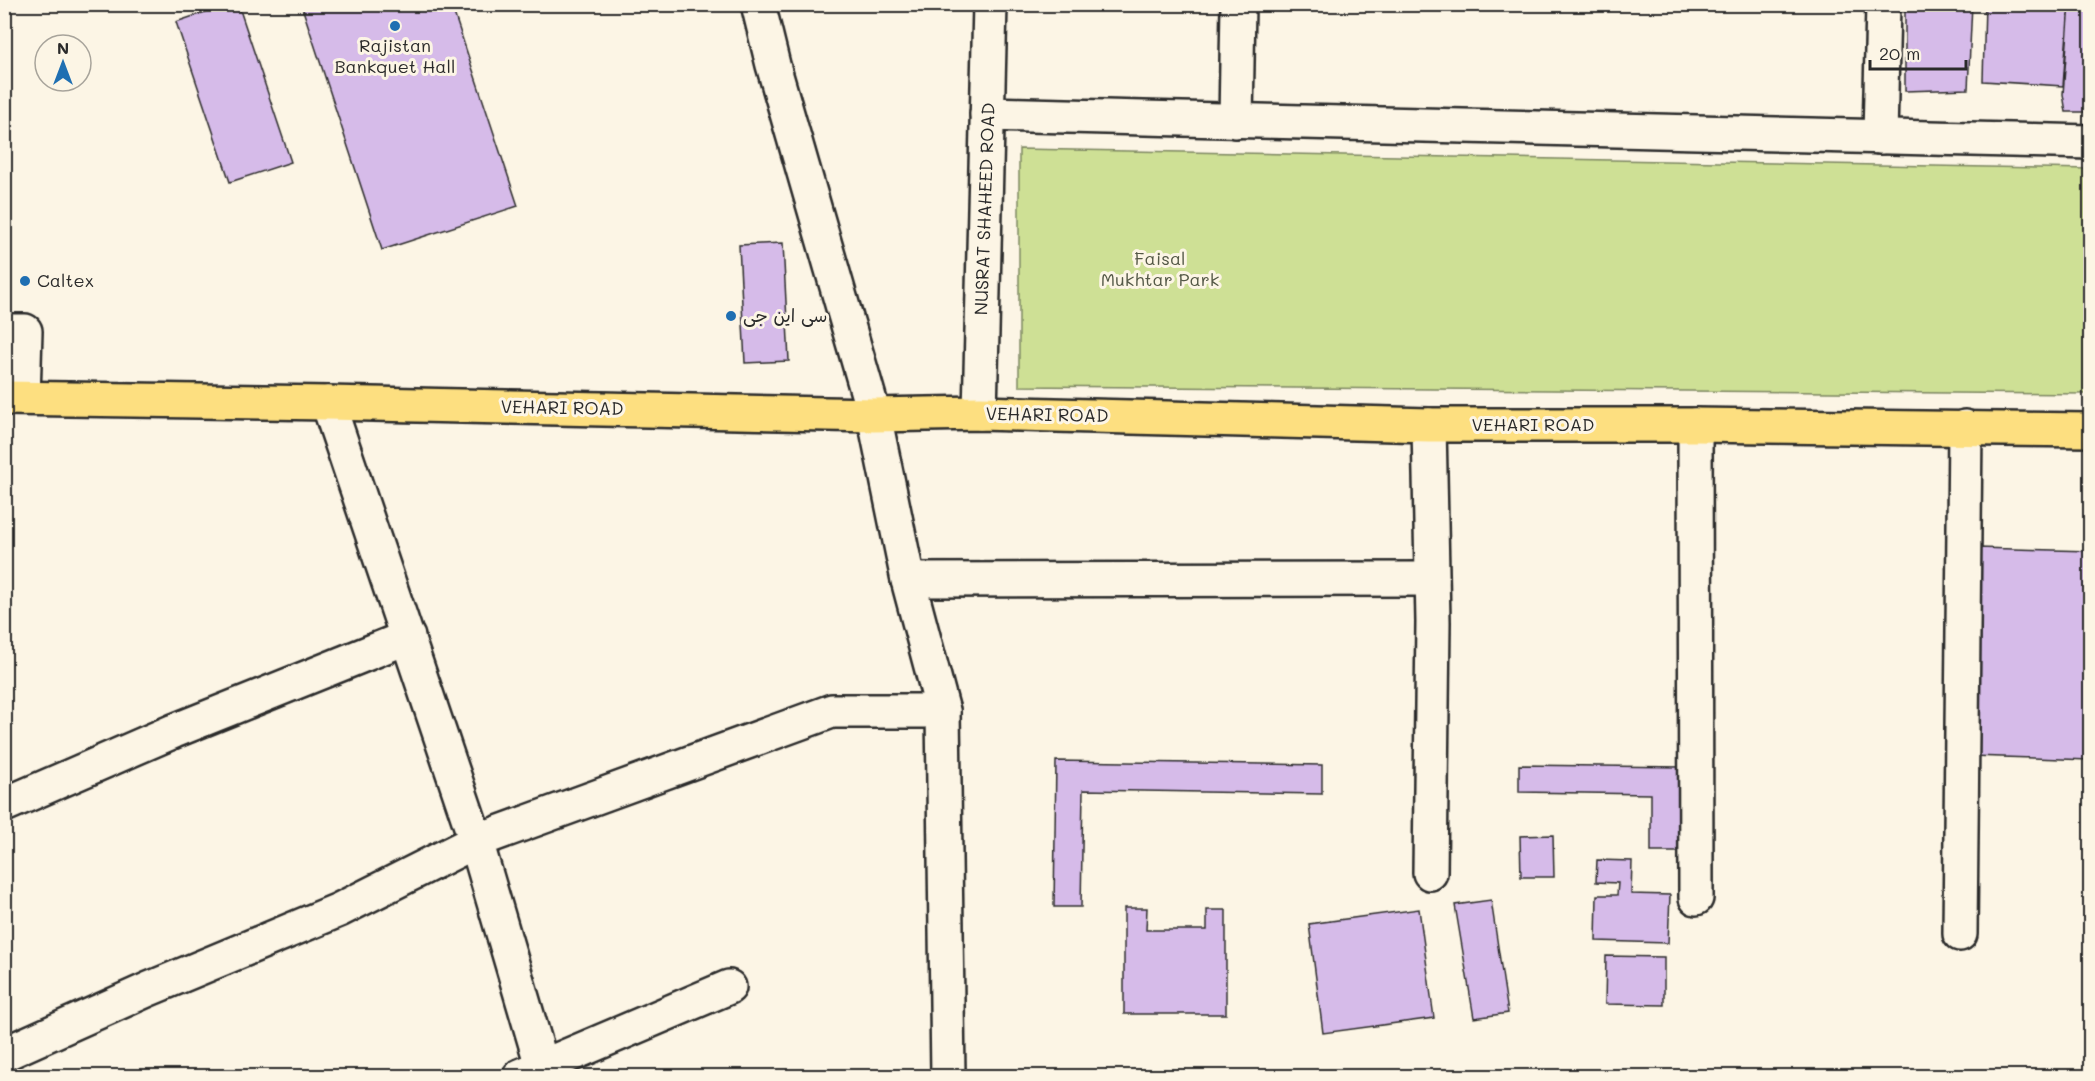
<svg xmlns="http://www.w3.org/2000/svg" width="2095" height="1081" font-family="Mali,'Playpen Sans Arabic',sans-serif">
<rect width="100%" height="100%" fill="#fcf5e5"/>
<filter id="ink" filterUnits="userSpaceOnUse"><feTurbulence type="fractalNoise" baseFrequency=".0167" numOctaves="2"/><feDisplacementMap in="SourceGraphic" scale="12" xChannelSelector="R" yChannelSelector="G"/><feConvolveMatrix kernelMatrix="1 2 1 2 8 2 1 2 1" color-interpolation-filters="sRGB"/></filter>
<g filter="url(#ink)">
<polygon fill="#cee095" stroke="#7c8660" stroke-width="1.5" points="1019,149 2090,169 2090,394 1019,386"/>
<g fill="#d6bbe9" stroke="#2b2b2b" stroke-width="1.5">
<polygon points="229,4 238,4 291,162 230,182 176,22"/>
<polygon points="301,4 451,4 518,206 382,250"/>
<polygon points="1905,4 1972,4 1968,89 1905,91"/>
<polygon points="1985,4 2069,4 2063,86 1983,81"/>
<polygon points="2070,4 2090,4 2090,112 2066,112 2063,94"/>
<polygon points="783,243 789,361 745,363 739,245"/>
<polygon points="1977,548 2090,551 2090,760 1971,756"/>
<polygon points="1056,761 1322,765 1322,794 1083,790 1081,907 1054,907"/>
<polygon points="1519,765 1681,767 1680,852 1651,852 1651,794 1519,792"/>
<polygon points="1553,835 1554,877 1521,877 1520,836"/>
<polygon points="1597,860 1632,861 1631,894 1670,895 1668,943 1596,941 1597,895 1617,895 1618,883 1596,882"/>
<polygon points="1491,900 1508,1013 1474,1018 1455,905"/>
<polygon points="1124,908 1147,908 1146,930 1207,930 1207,910 1226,910 1226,1014 1124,1014"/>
<polygon points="1419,909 1434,1018 1323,1033 1309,924"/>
<polygon points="1606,956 1664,957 1664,1005 1605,1004"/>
</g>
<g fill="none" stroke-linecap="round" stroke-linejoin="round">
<g stroke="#2b2b2b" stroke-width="38">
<g id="minor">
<polyline points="758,4 773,65 874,415 908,580 943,711 948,1076"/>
<polyline points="987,114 2090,142"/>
<polyline points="1236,121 1238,4"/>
<polyline points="1880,137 1883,4"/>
<polyline points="4,331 25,331 23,398"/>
<polyline points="328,403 476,841 545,1076"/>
<polyline points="980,413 990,4"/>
<polyline points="1429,425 1433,622 1430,873"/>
<polyline points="1695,425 1696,898"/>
<polyline points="908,580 1432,579"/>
<polyline points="4,805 174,731 408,637"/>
<polyline points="1960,934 1965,427"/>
<polyline points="4,1054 149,989 339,910 476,841 832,711 943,711"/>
<polyline points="520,1076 729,987"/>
</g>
</g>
<g stroke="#2b2b2b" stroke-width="38">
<polyline id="major" points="4,398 328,403 874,415 980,413 1429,425 1695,425 2090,430"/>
</g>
<use href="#minor" stroke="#fcf5e5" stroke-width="33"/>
<use href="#major" stroke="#fddf80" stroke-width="33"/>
</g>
</g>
<g fill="#1f6fb2" stroke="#fcf5e5" stroke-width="2">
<circle cx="395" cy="26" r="6"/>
<circle cx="25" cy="281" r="6"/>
<circle cx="731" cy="316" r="6"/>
</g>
<g text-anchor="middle" stroke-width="6" stroke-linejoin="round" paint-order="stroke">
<g font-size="18" fill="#2b2b2b" stroke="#fcf5e5" text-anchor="start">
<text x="395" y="52" text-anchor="middle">Rajistan<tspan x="395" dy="21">Bankquet Hall</tspan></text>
<text x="37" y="287">Caltex</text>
<text x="743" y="322">سی این جی</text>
</g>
<g font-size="18" fill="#2b2b2b" stroke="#fcf5e5">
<text transform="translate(985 209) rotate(-88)" y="6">NUSRAT SHAHEED ROAD</text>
<text transform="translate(562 408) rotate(1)" y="6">VEHARI ROAD</text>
<text transform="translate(1047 415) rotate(1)" y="6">VEHARI ROAD</text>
<text x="1533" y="431">VEHARI ROAD</text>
</g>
<g font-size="18" fill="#545846" stroke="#fcf5e5">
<text x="1160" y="265">Faisal<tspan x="1160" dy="21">Mukhtar Park</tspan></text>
</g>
</g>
<rect width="2095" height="1081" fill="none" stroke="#fcf5e5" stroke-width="24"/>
<rect x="12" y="12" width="2071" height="1057" fill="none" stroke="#2b2b2b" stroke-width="2" filter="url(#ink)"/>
<g transform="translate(63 63)"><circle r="28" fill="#fcf5e5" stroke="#a8a49b" stroke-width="1.5"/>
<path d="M0-4.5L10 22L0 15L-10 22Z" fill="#1f6fb2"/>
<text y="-9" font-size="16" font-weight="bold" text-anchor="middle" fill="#2b2b2b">N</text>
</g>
<path d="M1870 60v9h96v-9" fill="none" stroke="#2b2b2b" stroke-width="3"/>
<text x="1879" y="60" font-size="18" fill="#2b2b2b" stroke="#fcf5e5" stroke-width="4.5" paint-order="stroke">20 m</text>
</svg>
